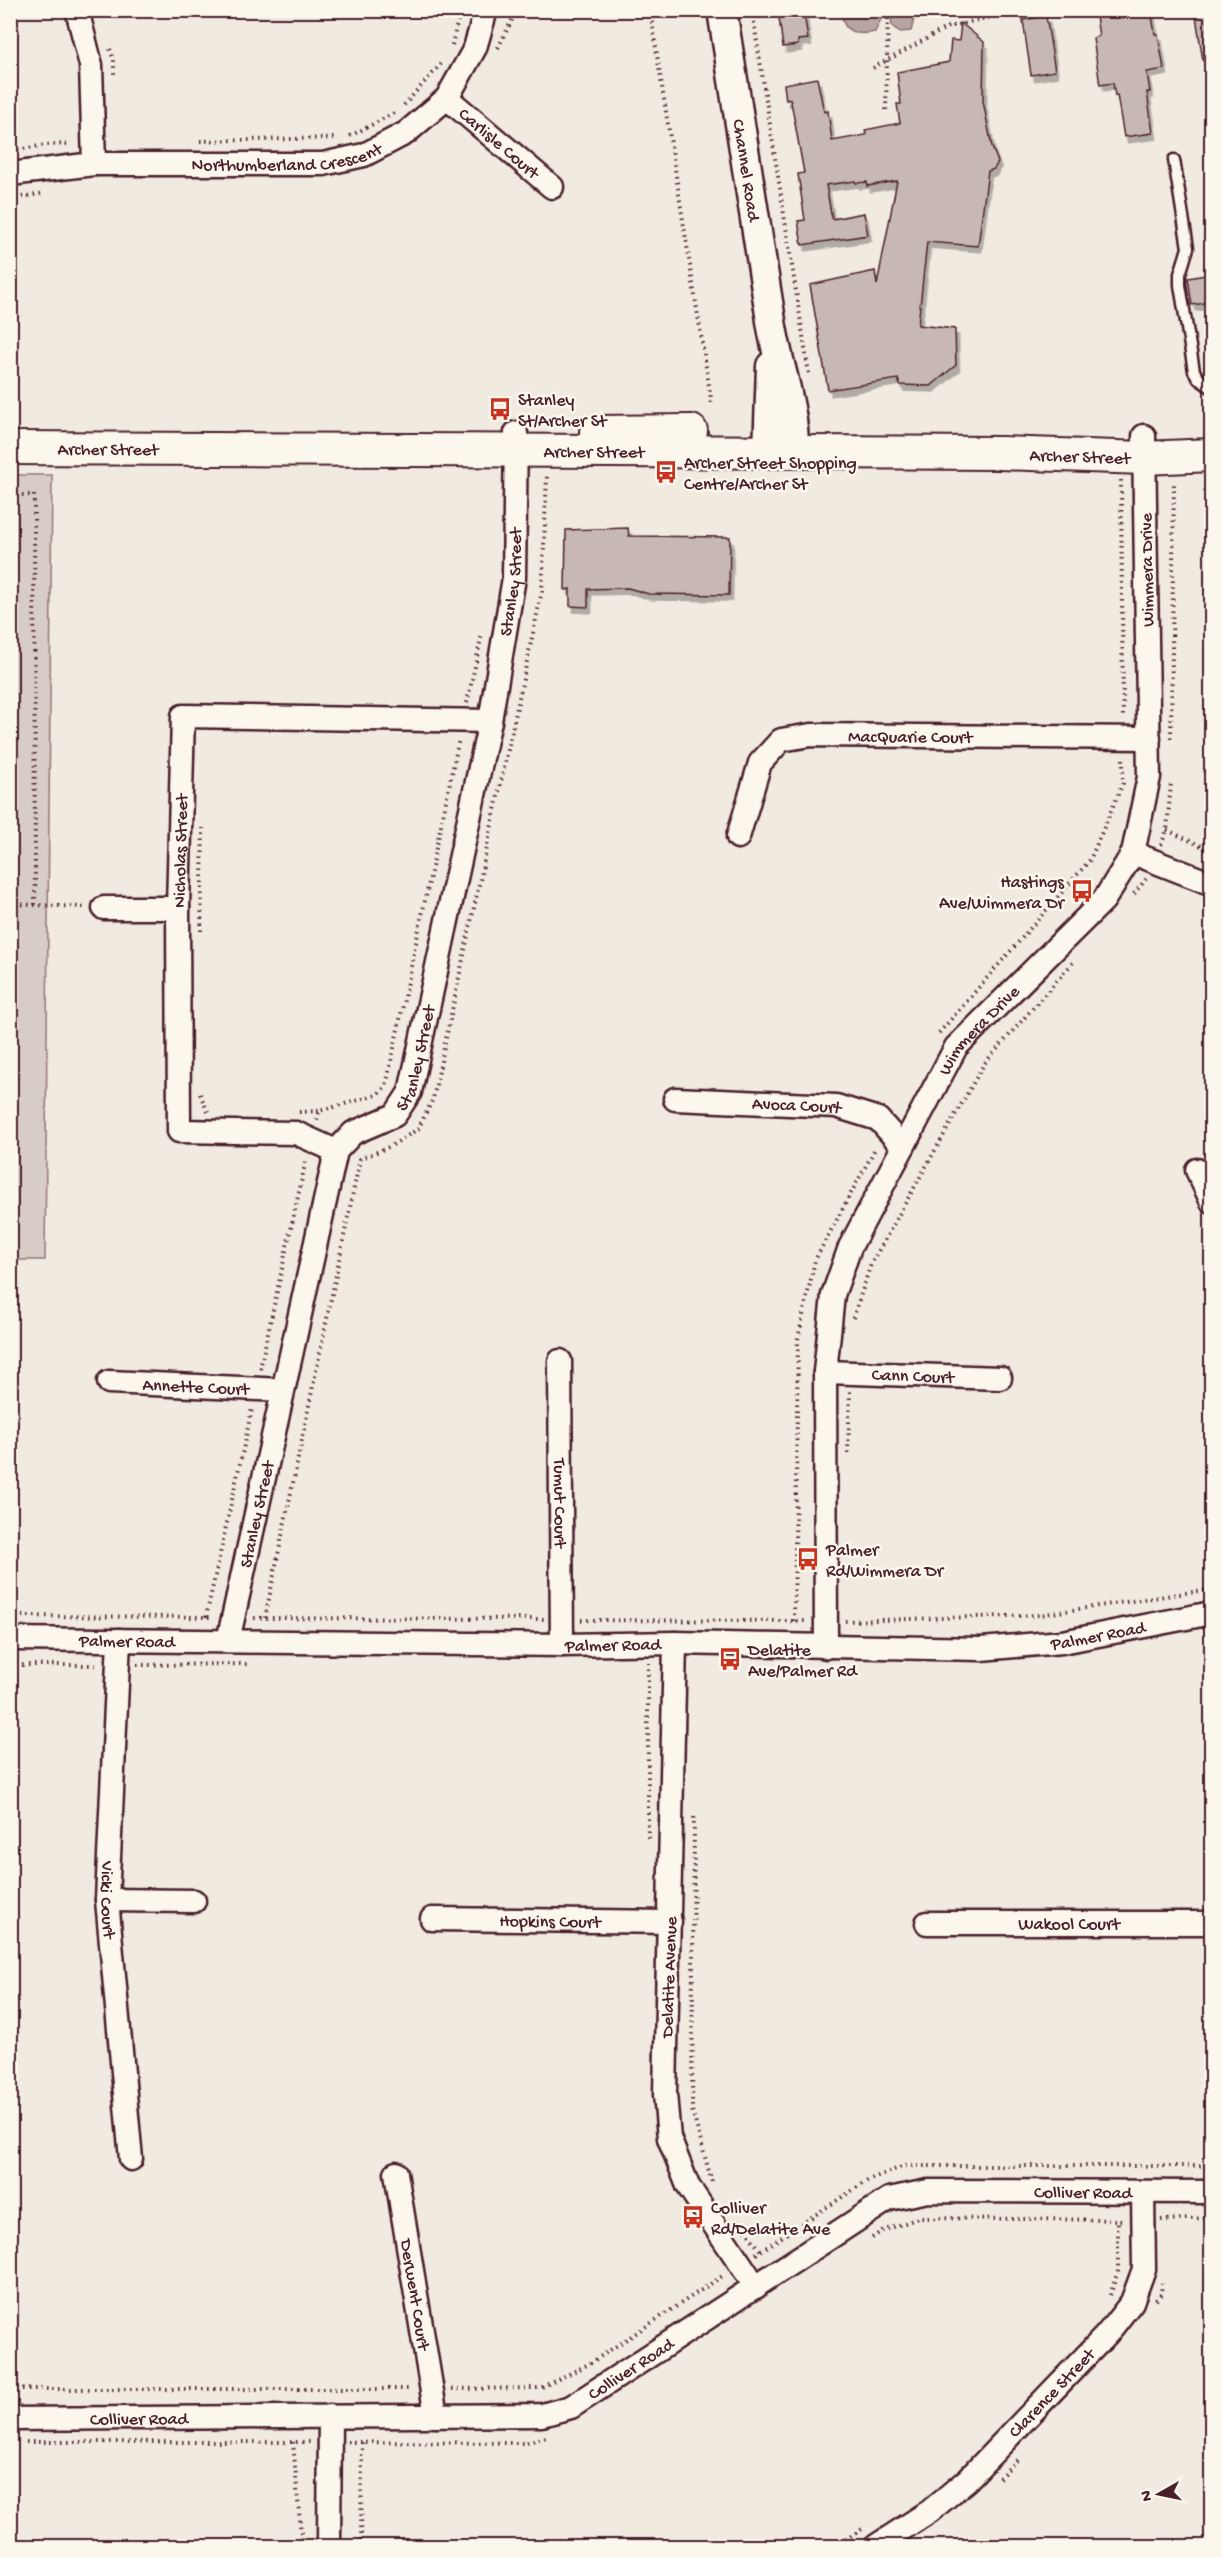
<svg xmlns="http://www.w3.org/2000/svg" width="1222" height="2557" font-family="'Gochi Hand',sans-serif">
<defs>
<filter id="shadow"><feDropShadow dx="3.5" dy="6" stdDeviation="0" flood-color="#0004"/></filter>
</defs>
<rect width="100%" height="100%" fill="#f0eae0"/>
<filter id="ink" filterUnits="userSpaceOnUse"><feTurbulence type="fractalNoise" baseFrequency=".0167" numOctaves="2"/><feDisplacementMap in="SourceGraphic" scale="12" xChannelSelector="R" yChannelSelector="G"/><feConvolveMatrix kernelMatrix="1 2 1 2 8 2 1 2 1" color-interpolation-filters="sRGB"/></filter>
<g filter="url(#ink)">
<polygon fill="#d8ccc6" stroke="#917678" stroke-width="1.5" points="11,475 52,475 45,1260 10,1260"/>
<path fill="#b8a4a2" stroke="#8c6f72" stroke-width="1.5" d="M881,11H916L911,31L900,32L892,26L891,18L882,17L875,32C856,36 841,32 842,11Z"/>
<g fill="#c8b8b3" stroke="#4a1f2b" stroke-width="1.5" filter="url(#shadow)">
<polygon points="778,10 799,10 800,15 804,14 808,39 798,40 798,45 783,47"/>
<polygon points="1095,10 1151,10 1155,34 1158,34 1164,69 1147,72 1150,92 1147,92 1153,133 1124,137 1117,95 1115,96 1113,83 1100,85 1093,38 1099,36"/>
<polygon points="1195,10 1212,10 1212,60 1203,61"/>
<polygon points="1046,16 1055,71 1031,75 1023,20"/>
<polygon points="961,23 984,42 983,101 992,147 998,162 994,169 988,171 978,246 927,242 918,325 955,329 956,365 931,386 900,385 898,379 828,390 810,285 875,271 877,285 897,181 867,186 867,182 856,183 855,181 826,185 832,219 864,213 868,235 802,245 798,221 805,220 798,174 804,173 792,107 790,99 786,100 784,84 817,78 824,112 828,111 832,141 866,135 865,130 900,123 897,104 901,104 897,72 949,62 951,40 959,41"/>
<polygon points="1212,274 1212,302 1192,305 1188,278"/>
<polygon points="628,528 629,536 730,537 729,595 649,594 628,588 588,589 588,607 570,606 570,589 565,590 566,530"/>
</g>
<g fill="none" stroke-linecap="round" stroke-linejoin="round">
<g stroke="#4a1f2b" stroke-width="15">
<polyline id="service" points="1174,160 1188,248 1180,274 1180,285 1194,371 1199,379 1212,388"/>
</g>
<g stroke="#4a1f2b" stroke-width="27">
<g id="minor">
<polyline points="77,10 91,65 94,164"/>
<path id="s1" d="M447,98L552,187"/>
<path id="s2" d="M10,174L94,164H323L364,155L406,133L447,98L475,48L486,10"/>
<path id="s3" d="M738,837L760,763L781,740L811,735L1149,738"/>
<polyline points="1133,853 1212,884"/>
<polyline points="104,908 178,908"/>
<path id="s4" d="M675,1099L836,1106L878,1119L903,1147"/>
<path id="s5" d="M336,1151L296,1133L179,1131L178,908L183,716L490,721"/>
<polyline points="1197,1170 1212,1202"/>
<path id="s6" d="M560,1361L562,1645"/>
<path id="s7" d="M825,1372L1000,1378"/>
<path id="s8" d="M109,1382L282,1390"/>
<path id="s9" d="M10,1639L562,1645L675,1643L981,1649L1062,1642L1212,1613"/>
<path id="s10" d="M119,1640L107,1900L131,2159"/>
<path id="s11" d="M228,1641L336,1151L353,1133L395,1115L410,1092L490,721L514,578L516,433"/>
<polyline points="675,1643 665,2094 669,2138 688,2186 756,2287"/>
<path id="s12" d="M826,1647L825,1372L833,1295L850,1247L956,1047L1104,900L1133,853L1149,777L1144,436"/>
<polyline points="107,1900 194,1901"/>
<path id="s13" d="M432,1919L670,1922"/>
<path id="s14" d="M927,1923H1212"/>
<path id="s15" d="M396,2173L436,2416"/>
<path id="s16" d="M10,2419L542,2415L571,2407L889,2199L928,2191L1212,2192"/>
<polyline points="329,2546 330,2416"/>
<path id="s17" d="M876,2546L930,2511L967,2480L1107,2334L1132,2302L1144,2269L1143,2192"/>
</g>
</g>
<g stroke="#4a1f2b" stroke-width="33">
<g id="tertiary">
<path id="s18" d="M722,10C739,116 755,221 772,327C779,369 795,408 794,452"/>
<polyline points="768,452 771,366"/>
</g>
</g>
<g stroke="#4a1f2b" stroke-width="36">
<g id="secondary">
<polyline points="596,432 691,431"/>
<path id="s19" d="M10,448L1000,453L1144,458L1212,455"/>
</g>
</g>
<g stroke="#4a1f2b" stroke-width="4" stroke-dasharray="1.5 4.5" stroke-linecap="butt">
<polyline points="650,10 712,405"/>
<polyline points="752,10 809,374"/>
<polyline points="452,45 460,10"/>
<polyline points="498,48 513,18 513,10"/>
<polyline points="110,49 114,60 114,77"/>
<polyline points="873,68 948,27 1020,10"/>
<polyline points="404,105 441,64"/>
<polyline points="886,110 888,10"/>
<polyline points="350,136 396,112"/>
<polyline points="200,141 337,138"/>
<polyline points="12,151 45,145 70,144"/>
<polyline points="10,199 45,193"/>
<polyline points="1121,480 1123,718"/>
<polyline points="10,495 34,495 35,906"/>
<polyline points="467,703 482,634"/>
<polyline points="1171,738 1174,481"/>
<polyline points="1167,830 1212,851"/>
<polyline points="1161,845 1167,830 1171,782"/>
<polyline points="1134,894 1146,879"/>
<polyline points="10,904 85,907"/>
<polyline points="201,931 203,828"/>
<polyline points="939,1033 1090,860 1123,783 1123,756"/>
<polyline points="200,1094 208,1112"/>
<polyline points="299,1112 319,1111"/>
<polyline points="317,1120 319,1111 377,1095 386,1086 459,739"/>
<polyline points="853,1318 871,1264 984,1064 1075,960"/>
<polyline points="260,1369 306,1160"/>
<polyline points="848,1453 850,1391"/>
<polyline points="10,1616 214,1617"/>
<polyline points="206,1617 252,1409"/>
<polyline points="254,1618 544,1619"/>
<polyline points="265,1618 360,1159 391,1146 418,1129 433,1099 542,591 547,476"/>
<polyline points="581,1620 808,1621"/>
<polyline points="794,1621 798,1339 815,1260 876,1147"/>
<polyline points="845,1621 1039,1615 1212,1589"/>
<polyline points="10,1665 100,1665"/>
<polyline points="137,1665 250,1664"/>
<polyline points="694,1817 692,2110 712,2182"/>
<polyline points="648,1838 648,1663"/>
<polyline points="738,2220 761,2251"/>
<polyline points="1161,2220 1212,2218"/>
<polyline points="872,2238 882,2231 919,2218 1124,2220"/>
<polyline points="756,2254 868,2180 904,2166 1212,2166"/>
<polyline points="1110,2295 1118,2271 1118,2220"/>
<polyline points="1156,2300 1161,2294 1162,2283"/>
<polyline points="10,2389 412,2389"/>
<polyline points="452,2389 540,2388 589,2364 724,2275"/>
<polyline points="26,2442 310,2442"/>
<polyline points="293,2442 302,2546"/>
<polyline points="347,2442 525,2443 546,2437"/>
<polyline points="999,2478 1017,2460"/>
<polyline points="361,2546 362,2442"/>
<polyline points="835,2546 862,2529"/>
</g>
<use href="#service" stroke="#fbf7ec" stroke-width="10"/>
<use href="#minor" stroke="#fbf7ec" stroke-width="22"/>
<use href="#tertiary" stroke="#fbf7ec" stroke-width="28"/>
<use href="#secondary" stroke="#fbf7ec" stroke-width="32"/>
</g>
</g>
<defs>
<g id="bus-bare" transform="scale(1.8)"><path d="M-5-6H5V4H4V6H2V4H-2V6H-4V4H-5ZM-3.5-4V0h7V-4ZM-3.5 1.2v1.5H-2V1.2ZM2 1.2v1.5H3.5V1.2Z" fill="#c8321e" stroke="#fbf7ec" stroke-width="2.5" paint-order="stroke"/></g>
</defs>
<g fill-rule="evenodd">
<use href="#bus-bare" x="500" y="409"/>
<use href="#bus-bare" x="666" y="472"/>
<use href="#bus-bare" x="1082" y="891"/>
<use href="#bus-bare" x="808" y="1559"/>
<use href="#bus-bare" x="730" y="1659"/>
<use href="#bus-bare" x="693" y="2217"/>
</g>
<g text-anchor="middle" stroke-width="5" stroke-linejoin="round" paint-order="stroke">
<g font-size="18" fill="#4a1f2b" stroke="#fbf7ec">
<text dy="6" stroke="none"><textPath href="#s1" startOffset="69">Carlisle Court</textPath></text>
<text dy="6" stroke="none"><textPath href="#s2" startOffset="278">Northumberland Crescent</textPath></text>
<text dy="6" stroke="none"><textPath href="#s18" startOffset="162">Channel Road</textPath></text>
<text dy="6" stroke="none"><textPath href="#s19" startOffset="98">Archer Street</textPath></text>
<text dy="6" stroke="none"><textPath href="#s19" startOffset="584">Archer Street</textPath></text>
<text dy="6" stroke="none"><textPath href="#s19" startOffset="1070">Archer Street</textPath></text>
<text transform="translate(1146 570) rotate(-91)" y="6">Wimmera Drive</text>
<text dy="6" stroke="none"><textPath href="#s11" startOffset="1120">Stanley Street</textPath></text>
<text dy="6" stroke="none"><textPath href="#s3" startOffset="238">MacQuarie Court</textPath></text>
<text dy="6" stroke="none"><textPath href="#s5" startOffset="441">Nicholas Street</textPath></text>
<text dy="6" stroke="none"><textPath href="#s12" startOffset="657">Wimmera Drive</textPath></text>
<text dy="6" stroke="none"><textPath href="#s11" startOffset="634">Stanley Street</textPath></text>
<text dy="6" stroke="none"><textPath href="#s4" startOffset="122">Avoca Court</textPath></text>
<text dy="6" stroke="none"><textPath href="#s7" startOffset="88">Cann Court</textPath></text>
<text dy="6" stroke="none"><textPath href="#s8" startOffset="87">Annette Court</textPath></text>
<text dy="6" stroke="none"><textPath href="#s6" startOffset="142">Tumut Court</textPath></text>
<text dy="6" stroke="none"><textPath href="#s11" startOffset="130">Stanley Street</textPath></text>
<text dy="6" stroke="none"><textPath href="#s9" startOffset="1089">Palmer Road</textPath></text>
<text dy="6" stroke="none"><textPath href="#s9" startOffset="117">Palmer Road</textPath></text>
<text dy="6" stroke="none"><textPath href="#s9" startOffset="603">Palmer Road</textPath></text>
<text dy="6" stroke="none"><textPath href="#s10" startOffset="260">Vicki Court</textPath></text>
<text dy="6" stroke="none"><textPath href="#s13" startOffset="118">Hopkins Court</textPath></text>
<text dy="6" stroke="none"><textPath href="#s14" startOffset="142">Wakool Court</textPath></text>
<text transform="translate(668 1977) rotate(-88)" y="6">Delatite Avenue</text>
<text dy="6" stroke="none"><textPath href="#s16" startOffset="1137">Colliver Road</textPath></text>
<text dy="6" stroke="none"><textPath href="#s15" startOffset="123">Derwent Court</textPath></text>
<text dy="6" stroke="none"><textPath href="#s16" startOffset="633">Colliver Road</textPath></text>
<text dy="6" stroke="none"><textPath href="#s17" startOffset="234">Clarence Street</textPath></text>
<text dy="6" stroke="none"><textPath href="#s16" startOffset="129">Colliver Road</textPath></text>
</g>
<g font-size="18" fill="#4a1f2b" stroke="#fbf7ec" text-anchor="start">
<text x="518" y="405">Stanley<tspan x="518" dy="21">St/Archer St</tspan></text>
<text x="684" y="468">Archer Street Shopping<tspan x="684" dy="21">Centre/Archer St</tspan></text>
<text x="1064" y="887" text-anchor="end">Hastings<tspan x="1064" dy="21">Ave/Wimmera Dr</tspan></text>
<text x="826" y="1555">Palmer<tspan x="826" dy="21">Rd/Wimmera Dr</tspan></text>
<text x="748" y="1655">Delatite<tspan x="748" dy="21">Ave/Palmer Rd</tspan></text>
<text x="711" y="2213">Colliver<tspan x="711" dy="21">Rd/Delatite Ave</tspan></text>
</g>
</g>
<rect width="1222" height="2557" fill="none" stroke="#fbf7ec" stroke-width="36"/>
<rect x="18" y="18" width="1186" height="2521" fill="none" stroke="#4a1f2b" stroke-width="2" filter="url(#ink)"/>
<g transform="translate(1159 2494) rotate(261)" stroke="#fbf7ec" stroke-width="4.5" paint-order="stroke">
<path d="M0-4.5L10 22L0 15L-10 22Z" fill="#4a1f2b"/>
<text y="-9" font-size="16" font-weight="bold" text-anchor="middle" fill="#4a1f2b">N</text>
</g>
</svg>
